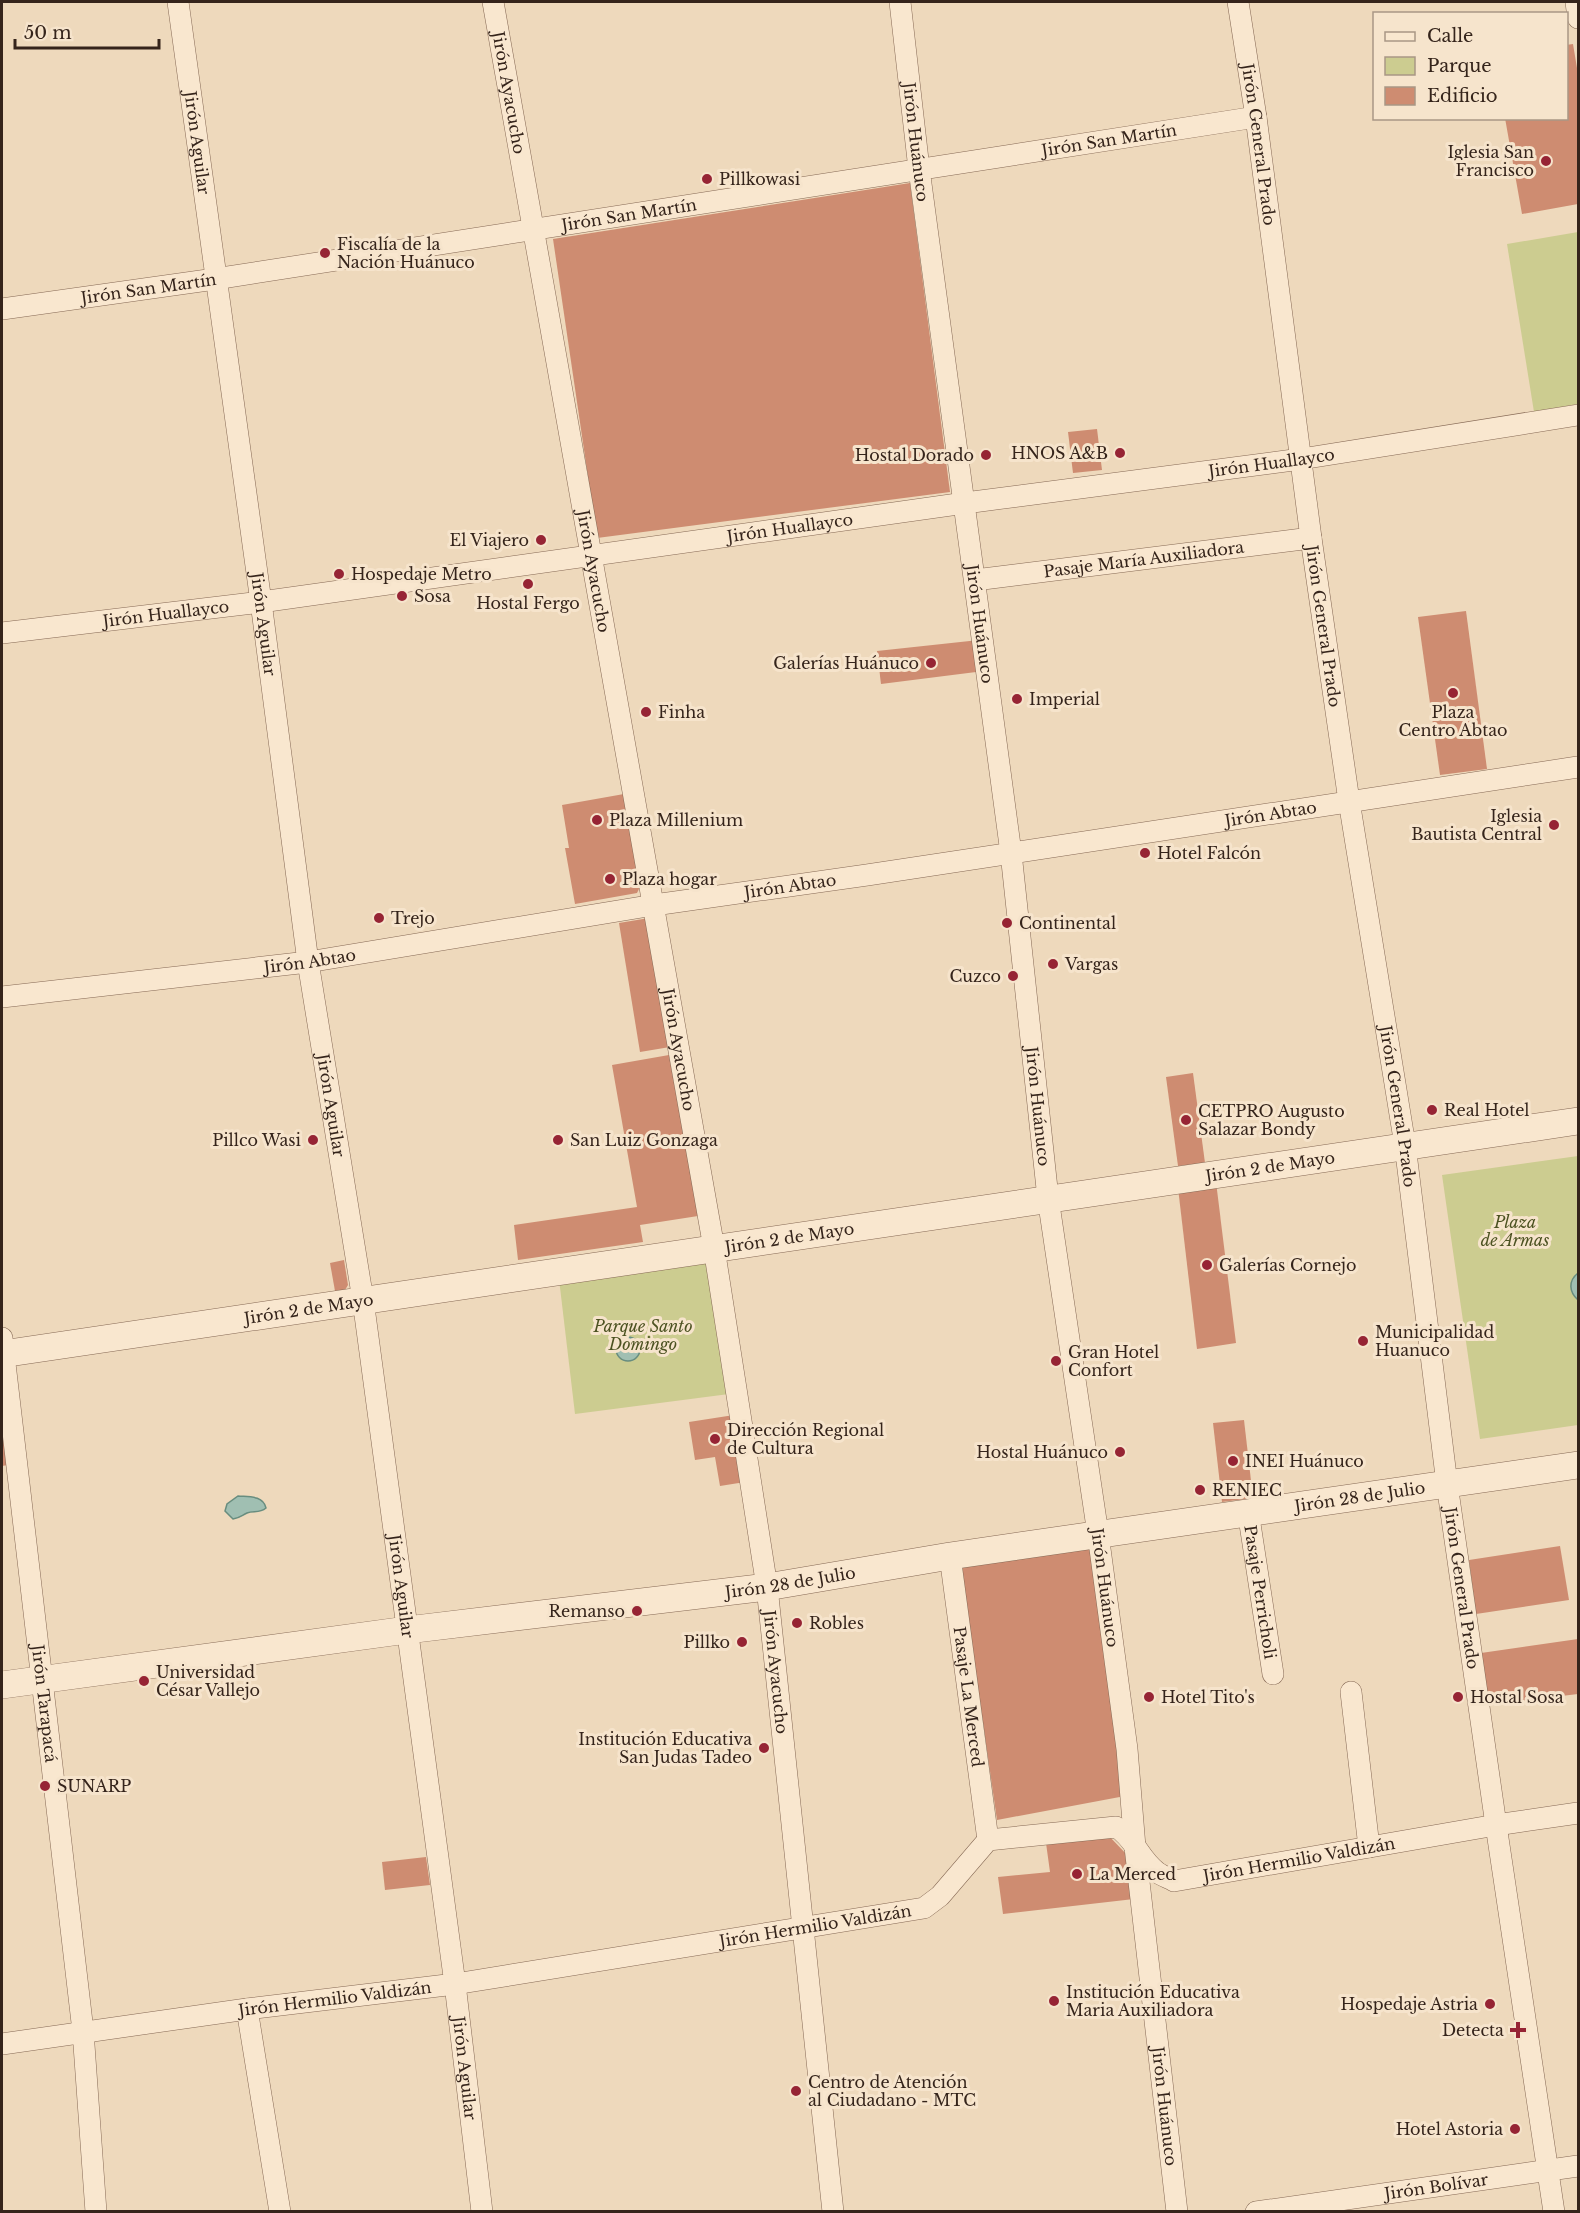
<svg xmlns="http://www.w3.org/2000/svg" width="1580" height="2213" font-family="'Libre Baskerville',serif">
<rect width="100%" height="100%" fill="#eed9bc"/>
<g fill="#cccc90">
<polygon points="1578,232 1578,404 1534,412 1507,244"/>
<polygon points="1578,1156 1578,1425 1480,1439 1442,1175"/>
<polygon points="707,1256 729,1394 575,1414 559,1279"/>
</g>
<g fill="#a0bfb2" stroke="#688d7f" stroke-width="1.5">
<path d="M1578,1273V1300C1569,1292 1568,1281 1578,1273Z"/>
<circle cx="628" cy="1349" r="12"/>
<path d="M238,1496C248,1497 263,1495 266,1508C259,1514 253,1510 247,1513C241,1516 240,1518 233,1519L225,1511L227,1504Z"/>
</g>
<g fill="#ce8c71">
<polygon points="1573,44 1578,74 1578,204 1522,214 1505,118 1566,118 1566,45"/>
<polygon points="910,183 950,492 597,538 553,239"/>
<polygon points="1097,429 1102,470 1073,473 1068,432"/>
<polygon points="1466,611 1487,769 1440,775 1418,617"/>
<polygon points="979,640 984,671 881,684 877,651"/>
<polygon points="624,794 641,885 637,893 575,904 565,848 569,848 562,805"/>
<polygon points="649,918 670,1047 640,1052 619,923"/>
<polygon points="669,1055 698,1216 640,1225 643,1242 518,1260 514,1225 637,1207 612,1065"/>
<polygon points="1193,1073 1205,1163 1178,1166 1166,1077"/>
<polygon points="1216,1182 1236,1343 1197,1349 1178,1188"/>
<polygon points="344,1260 348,1285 345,1290 335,1291 330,1263"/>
<polygon points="734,1415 745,1482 720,1486 715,1457 695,1460 689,1422"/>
<polygon points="1244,1420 1253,1498 1222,1502 1213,1423"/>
<polygon points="2,1428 8,1465 2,1466"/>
<polygon points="1092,1542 1125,1796 997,1820 960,1562"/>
<polygon points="1560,1546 1569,1600 1476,1614 1469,1560"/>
<polygon points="1578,1639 1578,1694 1487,1705 1481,1653"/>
<polygon points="1109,1836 1129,1857 1134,1899 1003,1914 998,1877 1050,1872 1046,1843"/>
<polygon points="426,1857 430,1885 385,1890 382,1862"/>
</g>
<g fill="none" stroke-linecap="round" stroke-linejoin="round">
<g stroke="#866955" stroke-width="22">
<g id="minor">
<path id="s1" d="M178,2L261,602L308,962L363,1300L455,1984L482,2212"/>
<path id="s2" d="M493,2L714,1248L767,1587L833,2212"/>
<path id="s3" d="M900,2L919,169L1011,853L1048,1198L1098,1534L1127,1749L1135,1847L1177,2212"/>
<path id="s4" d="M1238,2L1256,117L1311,538L1349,801L1405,1145L1447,1484L1496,1825L1554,2212"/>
<polyline points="1576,2 1578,18"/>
<path id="s5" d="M2,309L215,279L1256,117"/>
<path id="s6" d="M975,580L1311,538"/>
<path id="s7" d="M2,633L261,602L965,503L1301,459L1578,415"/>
<path id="s8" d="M2,997L308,962L654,905L867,875L1578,767"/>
<path id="s9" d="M2,1338L83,2031L96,2212"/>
<path id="s10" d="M1248,1511L1273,1674"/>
<path id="s11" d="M950,1556L988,1840"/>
<polyline points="1351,1692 1369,1847"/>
<polyline points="247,2009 280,2212"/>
<path id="s12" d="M2,2044L247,2009L455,1984L924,1908L940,1896L988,1840L1116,1827C1134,1837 1140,1860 1157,1872C1162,1876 1169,1878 1174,1881L1496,1825L1578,1813"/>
<path id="s13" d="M1256,2212L1578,2166"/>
</g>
</g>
<g stroke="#866955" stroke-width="28">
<g id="tertiary">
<path id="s14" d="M2,1354L1578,1121"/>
<path id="s15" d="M2,1685L407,1630L767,1587L950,1556L1578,1465"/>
</g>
</g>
<use href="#minor" stroke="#f9e7cf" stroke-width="21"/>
<use href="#tertiary" stroke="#f9e7cf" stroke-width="27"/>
</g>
<g fill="#962434" stroke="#f6e4cc" stroke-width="2">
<circle cx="1546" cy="161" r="6"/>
<circle cx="707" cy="179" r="6"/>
<circle cx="325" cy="253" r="6"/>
<circle cx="1120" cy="453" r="6"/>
<circle cx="986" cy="455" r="6"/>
<circle cx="541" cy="540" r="6"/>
<circle cx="339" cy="574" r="6"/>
<circle cx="528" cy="584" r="6"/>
<circle cx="402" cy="596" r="6"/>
<circle cx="931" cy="663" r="6"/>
<circle cx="1453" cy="693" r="6"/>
<circle cx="1017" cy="699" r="6"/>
<circle cx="646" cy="712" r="6"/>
<circle cx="597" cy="820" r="6"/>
<circle cx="1554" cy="825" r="6"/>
<circle cx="1145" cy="853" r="6"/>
<circle cx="610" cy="879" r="6"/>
<circle cx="379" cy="918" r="6"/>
<circle cx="1007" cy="923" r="6"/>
<circle cx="1053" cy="964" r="6"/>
<circle cx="1013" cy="976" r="6"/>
<circle cx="1432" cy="1110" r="6"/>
<circle cx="1186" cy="1120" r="6"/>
<circle cx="313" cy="1140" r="6"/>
<circle cx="558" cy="1140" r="6"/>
<circle cx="1207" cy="1265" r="6"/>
<circle cx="1363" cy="1341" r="6"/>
<circle cx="1056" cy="1361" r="6"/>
<circle cx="715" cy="1439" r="6"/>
<circle cx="1120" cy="1452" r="6"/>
<circle cx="1233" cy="1461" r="6"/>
<circle cx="1200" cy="1490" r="6"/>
<circle cx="637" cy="1611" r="6"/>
<circle cx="797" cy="1623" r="6"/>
<circle cx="742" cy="1642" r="6"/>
<circle cx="144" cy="1681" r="6"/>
<circle cx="1149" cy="1697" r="6"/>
<circle cx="1458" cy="1697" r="6"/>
<circle cx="764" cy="1748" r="6"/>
<circle cx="45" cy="1786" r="6"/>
<circle cx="1077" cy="1874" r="6"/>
<circle cx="1054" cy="2001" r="6"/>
<circle cx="1490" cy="2004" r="6"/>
<path d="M1515 2021h6v6h6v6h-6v6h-6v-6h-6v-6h6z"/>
<circle cx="796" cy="2091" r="6"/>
<circle cx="1515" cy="2129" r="6"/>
</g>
<g text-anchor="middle" stroke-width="6" stroke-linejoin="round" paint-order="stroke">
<g font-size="16" fill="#35241b" stroke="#f6e4cc">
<text dy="6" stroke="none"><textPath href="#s2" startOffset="92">Jirón Ayacucho</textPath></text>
<text dy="6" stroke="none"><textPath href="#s5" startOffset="1120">Jirón San Martín</textPath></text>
<text dy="6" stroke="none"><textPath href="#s3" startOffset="141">Jirón Huánuco</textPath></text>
<text dy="6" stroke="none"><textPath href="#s1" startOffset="142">Jirón Aguilar</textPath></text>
<text dy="6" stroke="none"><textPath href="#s4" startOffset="144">Jirón General Prado</textPath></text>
<text dy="6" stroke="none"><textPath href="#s5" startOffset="634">Jirón San Martín</textPath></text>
<text dy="6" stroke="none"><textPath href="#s5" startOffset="148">Jirón San Martín</textPath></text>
<text dy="6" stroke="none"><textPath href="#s7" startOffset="1281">Jirón Huallayco</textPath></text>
<text dy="6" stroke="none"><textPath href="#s7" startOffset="795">Jirón Huallayco</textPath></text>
<text dy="6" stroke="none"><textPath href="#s6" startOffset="170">Pasaje María Auxiliadora</textPath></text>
<text dy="6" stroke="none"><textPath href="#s2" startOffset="578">Jirón Ayacucho</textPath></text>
<text dy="6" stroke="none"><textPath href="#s7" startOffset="165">Jirón Huallayco</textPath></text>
<text dy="6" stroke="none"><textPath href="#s3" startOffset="627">Jirón Huánuco</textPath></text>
<text dy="6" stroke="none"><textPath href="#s1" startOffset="628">Jirón Aguilar</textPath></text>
<text dy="6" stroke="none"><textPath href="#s4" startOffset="630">Jirón General Prado</textPath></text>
<text dy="6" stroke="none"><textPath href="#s8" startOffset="1282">Jirón Abtao</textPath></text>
<text dy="6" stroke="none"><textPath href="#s8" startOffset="796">Jirón Abtao</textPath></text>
<text dy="6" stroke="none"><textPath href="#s8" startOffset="310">Jirón Abtao</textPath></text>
<text dy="6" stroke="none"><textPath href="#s2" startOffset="1064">Jirón Ayacucho</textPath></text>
<text dy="6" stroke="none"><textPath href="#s1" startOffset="1114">Jirón Aguilar</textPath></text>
<text dy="6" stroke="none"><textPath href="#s4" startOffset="1116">Jirón General Prado</textPath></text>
<text dy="6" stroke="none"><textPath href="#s3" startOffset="1113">Jirón Huánuco</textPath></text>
<text dy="6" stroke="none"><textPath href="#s14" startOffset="1282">Jirón 2 de Mayo</textPath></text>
<text dy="6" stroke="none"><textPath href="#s14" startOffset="796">Jirón 2 de Mayo</textPath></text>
<text dy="6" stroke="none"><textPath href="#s14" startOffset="310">Jirón 2 de Mayo</textPath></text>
<text dy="6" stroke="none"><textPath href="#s15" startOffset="1371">Jirón 28 de Julio</textPath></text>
<text dy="6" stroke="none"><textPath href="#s15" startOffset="795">Jirón 28 de Julio</textPath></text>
<text dy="6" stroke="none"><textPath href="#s1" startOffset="1600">Jirón Aguilar</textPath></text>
<text dy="6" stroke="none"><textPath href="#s3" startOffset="1599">Jirón Huánuco</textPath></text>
<text dy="6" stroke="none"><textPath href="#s4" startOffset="1602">Jirón General Prado</textPath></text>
<text dy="6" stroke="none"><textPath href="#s10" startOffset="82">Pasaje Perricholi</textPath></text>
<text dy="6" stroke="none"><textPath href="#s2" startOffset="1694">Jirón Ayacucho</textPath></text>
<text dy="6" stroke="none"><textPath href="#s11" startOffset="142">Pasaje La Merced</textPath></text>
<text dy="6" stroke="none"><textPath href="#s9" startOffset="368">Jirón Tarapacá</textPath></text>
<text dy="6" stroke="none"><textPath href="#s12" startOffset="1362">Jirón Hermilio Valdizán</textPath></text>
<text dy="6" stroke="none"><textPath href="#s12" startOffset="822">Jirón Hermilio Valdizán</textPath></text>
<text dy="6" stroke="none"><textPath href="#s12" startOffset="336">Jirón Hermilio Valdizán</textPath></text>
<text dy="6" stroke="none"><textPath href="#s1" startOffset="2086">Jirón Aguilar</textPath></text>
<text dy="6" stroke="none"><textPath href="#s3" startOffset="2121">Jirón Huánuco</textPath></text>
<text dy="6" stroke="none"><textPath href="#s13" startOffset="182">Jirón Bolívar</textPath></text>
</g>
<g font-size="16" fill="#35241b" stroke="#f6e4cc" text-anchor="start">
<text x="1534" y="158" text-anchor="end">Iglesia San<tspan x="1534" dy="18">Francisco</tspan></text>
<text x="719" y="185">Pillkowasi</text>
<text x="337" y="250">Fiscalía de la<tspan x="337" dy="18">Nación Huánuco</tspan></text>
<text x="1108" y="459" text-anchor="end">HNOS A&amp;B</text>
<text x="974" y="461" text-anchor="end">Hostal Dorado</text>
<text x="529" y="546" text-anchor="end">El Viajero</text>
<text x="351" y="580">Hospedaje Metro</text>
<text x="414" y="602">Sosa</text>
<text x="528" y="609" text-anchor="middle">Hostal Fergo</text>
<text x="919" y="669" text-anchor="end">Galerías Huánuco</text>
<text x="1029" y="705">Imperial</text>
<text x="658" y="718">Finha</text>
<text x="1453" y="718" text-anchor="middle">Plaza<tspan x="1453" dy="18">Centro Abtao</tspan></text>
<text x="1542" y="822" text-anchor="end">Iglesia<tspan x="1542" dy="18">Bautista Central</tspan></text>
<text x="609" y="826">Plaza Millenium</text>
<text x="1157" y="859">Hotel Falcón</text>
<text x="622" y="885">Plaza hogar</text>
<text x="391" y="924">Trejo</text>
<text x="1019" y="929">Continental</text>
<text x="1065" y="970">Vargas</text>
<text x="1001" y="982" text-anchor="end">Cuzco</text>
<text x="1444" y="1116">Real Hotel</text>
<text x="1198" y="1117">CETPRO Augusto<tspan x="1198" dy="18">Salazar Bondy</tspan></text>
<text x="301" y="1146" text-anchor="end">Pillco Wasi</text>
<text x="570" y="1146">San Luiz Gonzaga</text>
<text x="1219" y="1271">Galerías Cornejo</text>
<text x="1375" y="1338">Municipalidad<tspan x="1375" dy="18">Huanuco</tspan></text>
<text x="1068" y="1358">Gran Hotel<tspan x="1068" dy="18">Confort</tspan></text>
<text x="727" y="1436">Dirección Regional<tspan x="727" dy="18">de Cultura</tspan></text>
<text x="1108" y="1458" text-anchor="end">Hostal Huánuco</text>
<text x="1245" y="1467">INEI Huánuco</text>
<text x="1212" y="1496">RENIEC</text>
<text x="625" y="1617" text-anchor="end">Remanso</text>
<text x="809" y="1629">Robles</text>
<text x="730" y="1648" text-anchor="end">Pillko</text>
<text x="156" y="1678">Universidad<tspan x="156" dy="18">César Vallejo</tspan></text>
<text x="1161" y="1703">Hotel Tito's</text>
<text x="1470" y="1703">Hostal Sosa</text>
<text x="752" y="1745" text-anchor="end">Institución Educativa<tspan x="752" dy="18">San Judas Tadeo</tspan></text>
<text x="57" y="1792">SUNARP</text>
<text x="1089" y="1880">La Merced</text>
<text x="1066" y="1998">Institución Educativa<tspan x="1066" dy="18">Maria Auxiliadora</tspan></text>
<text x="1478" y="2010" text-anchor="end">Hospedaje Astria</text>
<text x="1504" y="2036" text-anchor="end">Detecta</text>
<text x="808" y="2088">Centro de Atención<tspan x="808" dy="18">al Ciudadano - MTC</tspan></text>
<text x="1503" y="2135" text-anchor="end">Hotel Astoria</text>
</g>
<g font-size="16" font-style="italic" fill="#4c5221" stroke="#f6e4cc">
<text x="1515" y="1228">Plaza<tspan x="1515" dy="18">de Armas</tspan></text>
<text x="643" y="1332">Parque Santo<tspan x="643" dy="18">Domingo</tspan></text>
</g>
</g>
<rect width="1580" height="2213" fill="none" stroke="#35241b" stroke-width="6"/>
<rect x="1373" y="12" width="195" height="108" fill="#f6e4cc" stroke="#a99785" stroke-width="1.5"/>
<rect x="1385" y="32" width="30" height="9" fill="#f9e7cf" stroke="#a99785" stroke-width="1.5"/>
<text x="1427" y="42" font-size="18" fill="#35241b">Calle</text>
<rect x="1385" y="57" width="30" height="18" fill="#cccc90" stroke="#a99785" stroke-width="1.5"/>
<text x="1427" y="72" font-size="18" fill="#35241b">Parque</text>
<rect x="1385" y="87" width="30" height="18" fill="#ce8c71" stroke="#a99785" stroke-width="1.5"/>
<text x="1427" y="102" font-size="18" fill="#35241b">Edificio</text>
<path d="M15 39v9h144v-9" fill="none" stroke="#35241b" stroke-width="3"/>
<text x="24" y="39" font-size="18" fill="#35241b" stroke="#f6e4cc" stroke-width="4.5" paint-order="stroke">50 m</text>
</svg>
